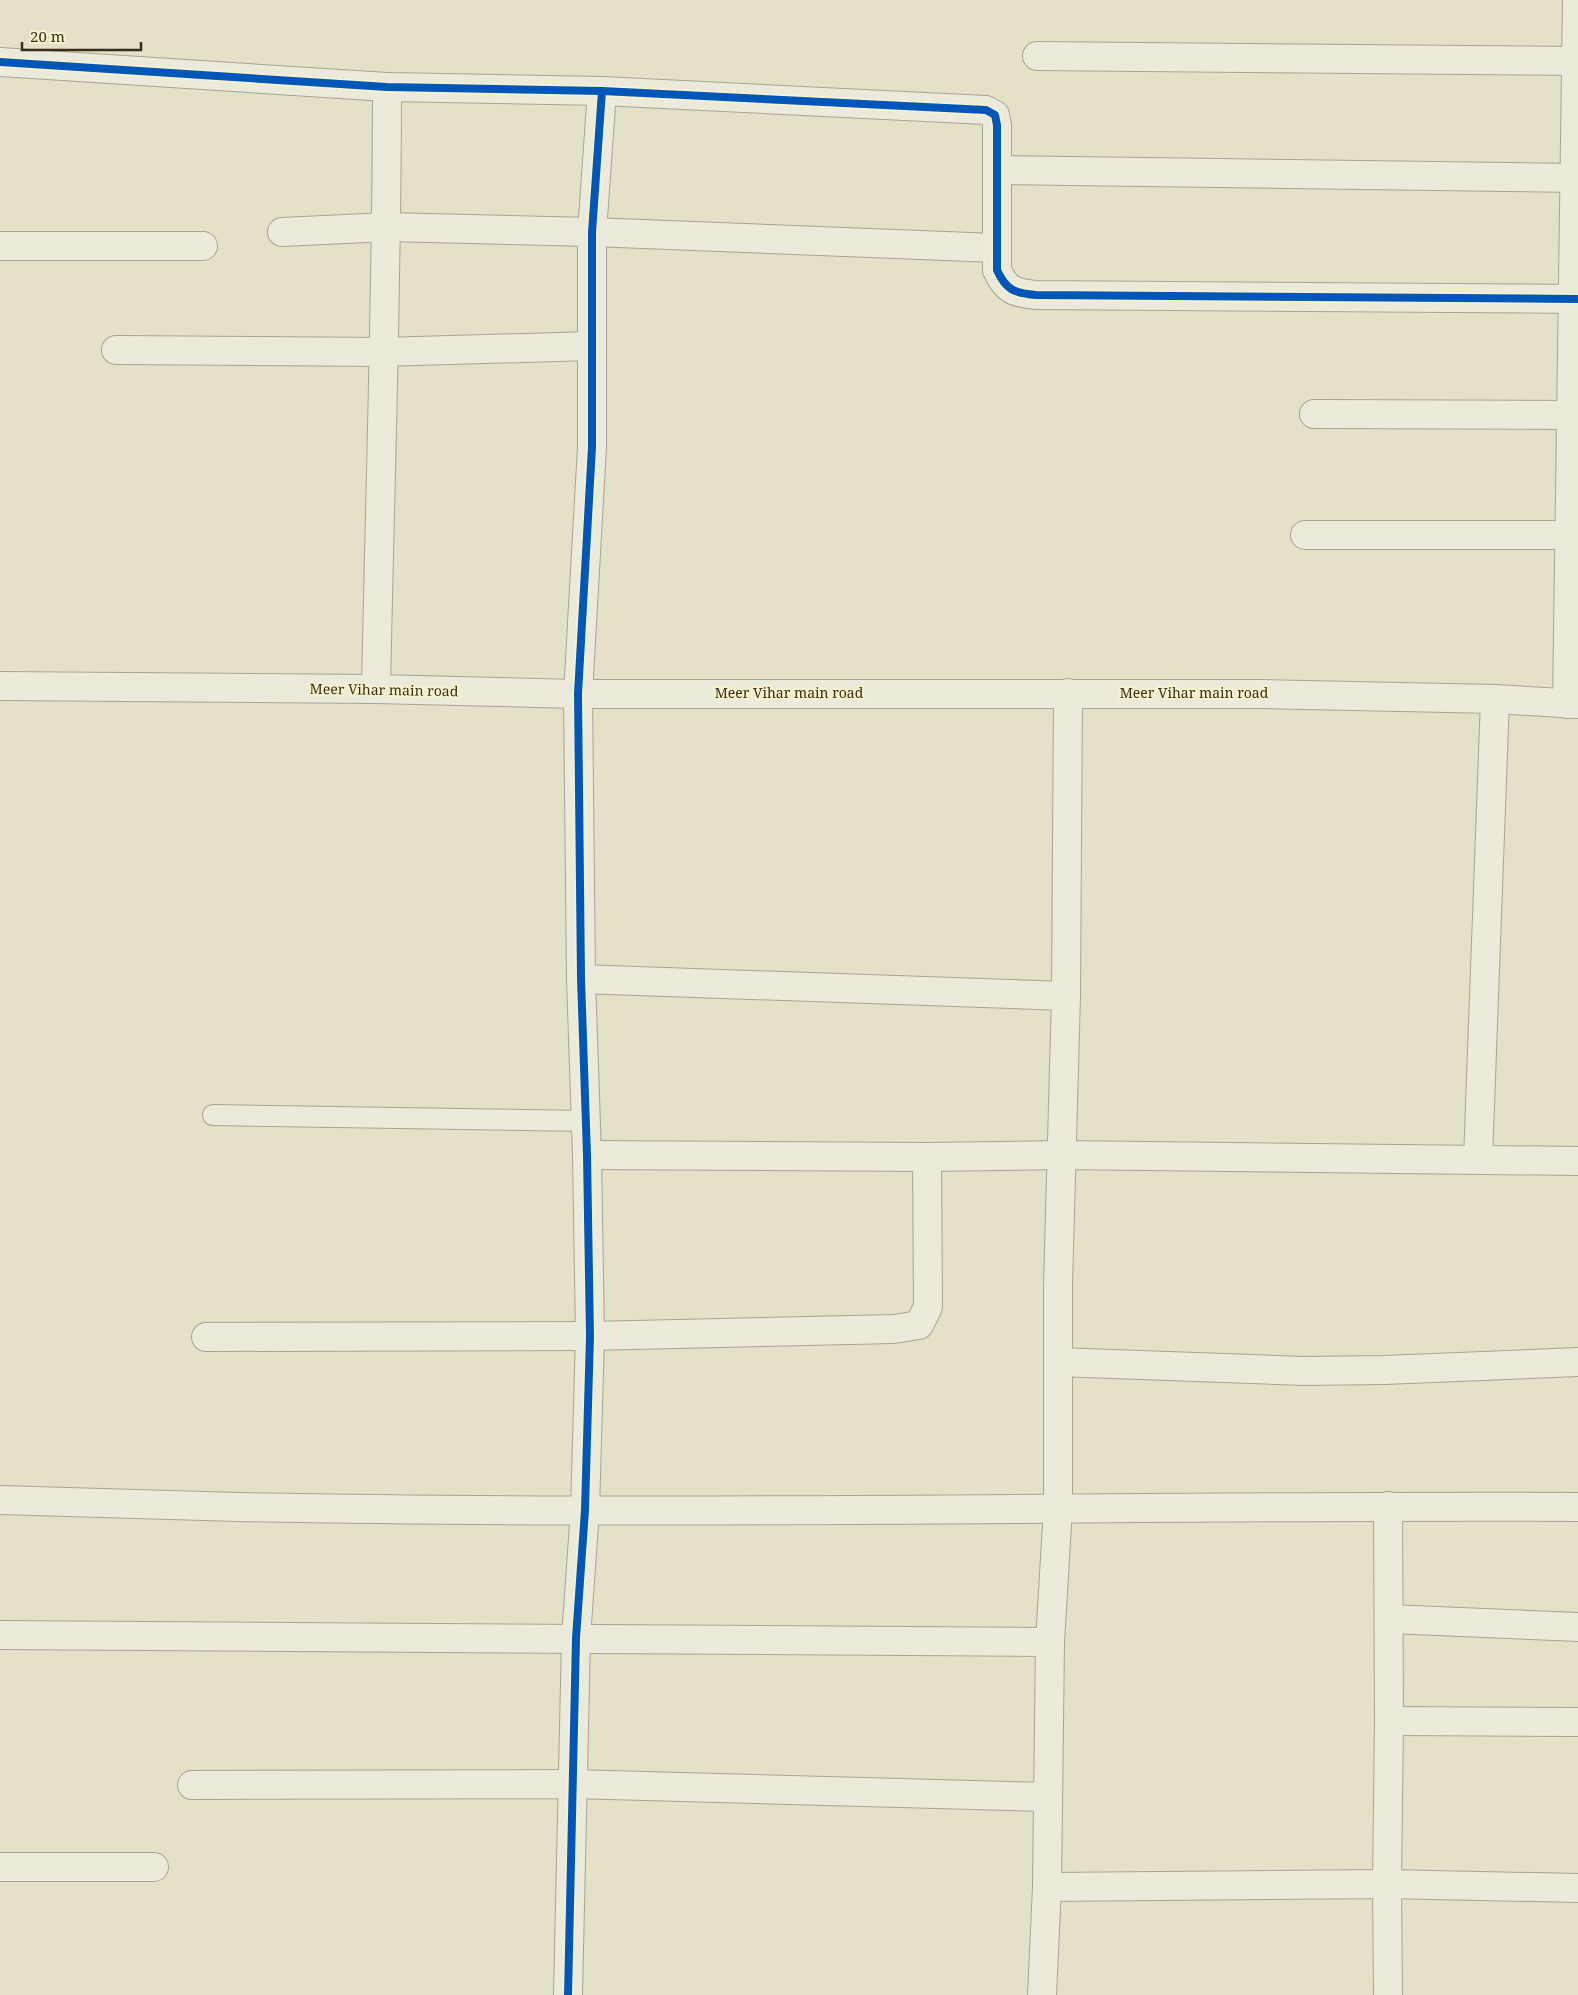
<svg xmlns="http://www.w3.org/2000/svg" width="1578" height="1995" font-family="'Noto Serif',serif">
<rect width="100%" height="100%" fill="#e5e1c8"/>
<g fill="none" stroke-linecap="round" stroke-linejoin="round">
<g stroke="#a9a492" stroke-width="22">
<polyline id="service" points="213,1115 585,1121"/>
</g>
<g stroke="#a9a492" stroke-width="30">
<g id="minor">
<polyline points="1037,56 1578,61"/>
<path d="M0,62L387,87L602,91L986,110L995,115L997,125V270C1006,290 1014,293 1036,295L1578,299"/>
<polyline points="999,170 1578,178"/>
<polyline points="282,232 387,227 592,232 996,248"/>
<polyline points="0,246 203,246"/>
<polyline points="116,350 382,352 591,346"/>
<polyline points="1314,414 1578,415"/>
<polyline points="1305,535 1578,535"/>
<polyline points="0,686 376,689 578,694 1261,694 1495,699 1578,704"/>
<path d="M376,689C380,488 387,287 387,87"/>
<polyline points="1567,704 1577,0"/>
<polyline points="581,979 1066,996"/>
<polyline points="587,1155 927,1157 1061,1155 1578,1161"/>
<polyline points="1478,1159 1495,699"/>
<polyline points="206,1337 590,1336 894,1329 919,1325 928,1307 927,1157"/>
<polyline points="1058,1362 1303,1371 1384,1370 1578,1362"/>
<path d="M0,1500C79,1502 159,1505 238,1507C684,1516 1131,1505 1578,1507"/>
<polyline points="1388,1506 1389,1721 1387,1884 1388,1995"/>
<polyline points="1389,1619 1578,1627"/>
<polyline points="0,1635 1050,1642"/>
<polyline points="1389,1721 1578,1722"/>
<polyline points="192,1785 572,1784 1047,1797"/>
<polyline points="0,1867 154,1867"/>
<polyline points="1047,1887 1387,1884 1578,1888"/>
<polyline points="568,1995 576,1638 585,1510 590,1336 587,1155 581,979 578,694 592,447 592,232 602,91"/>
<polyline points="1042,1995 1047,1887 1050,1642 1058,1508 1058,1285 1066,996 1068,693"/>
</g>
</g>
<use href="#service" stroke="#eceada" stroke-width="20"/>
<use href="#minor" stroke="#eceada" stroke-width="28"/>
<g stroke="#f8f3cc" stroke-width="11">
<g id="cycleway">
<path d="M0,62L387,87L602,91L986,110L995,115L997,125V270C1006,290 1014,293 1036,295L1578,299"/>
<polyline points="568,1995 576,1638 585,1510 590,1336 587,1155 581,979 578,694 592,447 592,232 602,91"/>
</g>
</g>
<use href="#cycleway" stroke="#0057b8" stroke-width="8"/>
</g>
<g text-anchor="middle" stroke-width="4" stroke-linejoin="round" paint-order="stroke">
<g font-size="14" fill="#372d1a" stroke="#f8f3cc">
<text transform="translate(384 690) rotate(1)" y="5">Meer Vihar main road</text>
<text x="789" y="698">Meer Vihar main road</text>
<text x="1194" y="698">Meer Vihar main road</text>
</g>
</g>
<path d="M22 42v8h119v-8" fill="none" stroke="#372d1a" stroke-width="2.5"/>
<text x="30" y="42" font-size="15" fill="#372d1a" stroke="#f8f3cc" stroke-width="4" paint-order="stroke">20 m</text>
</svg>
